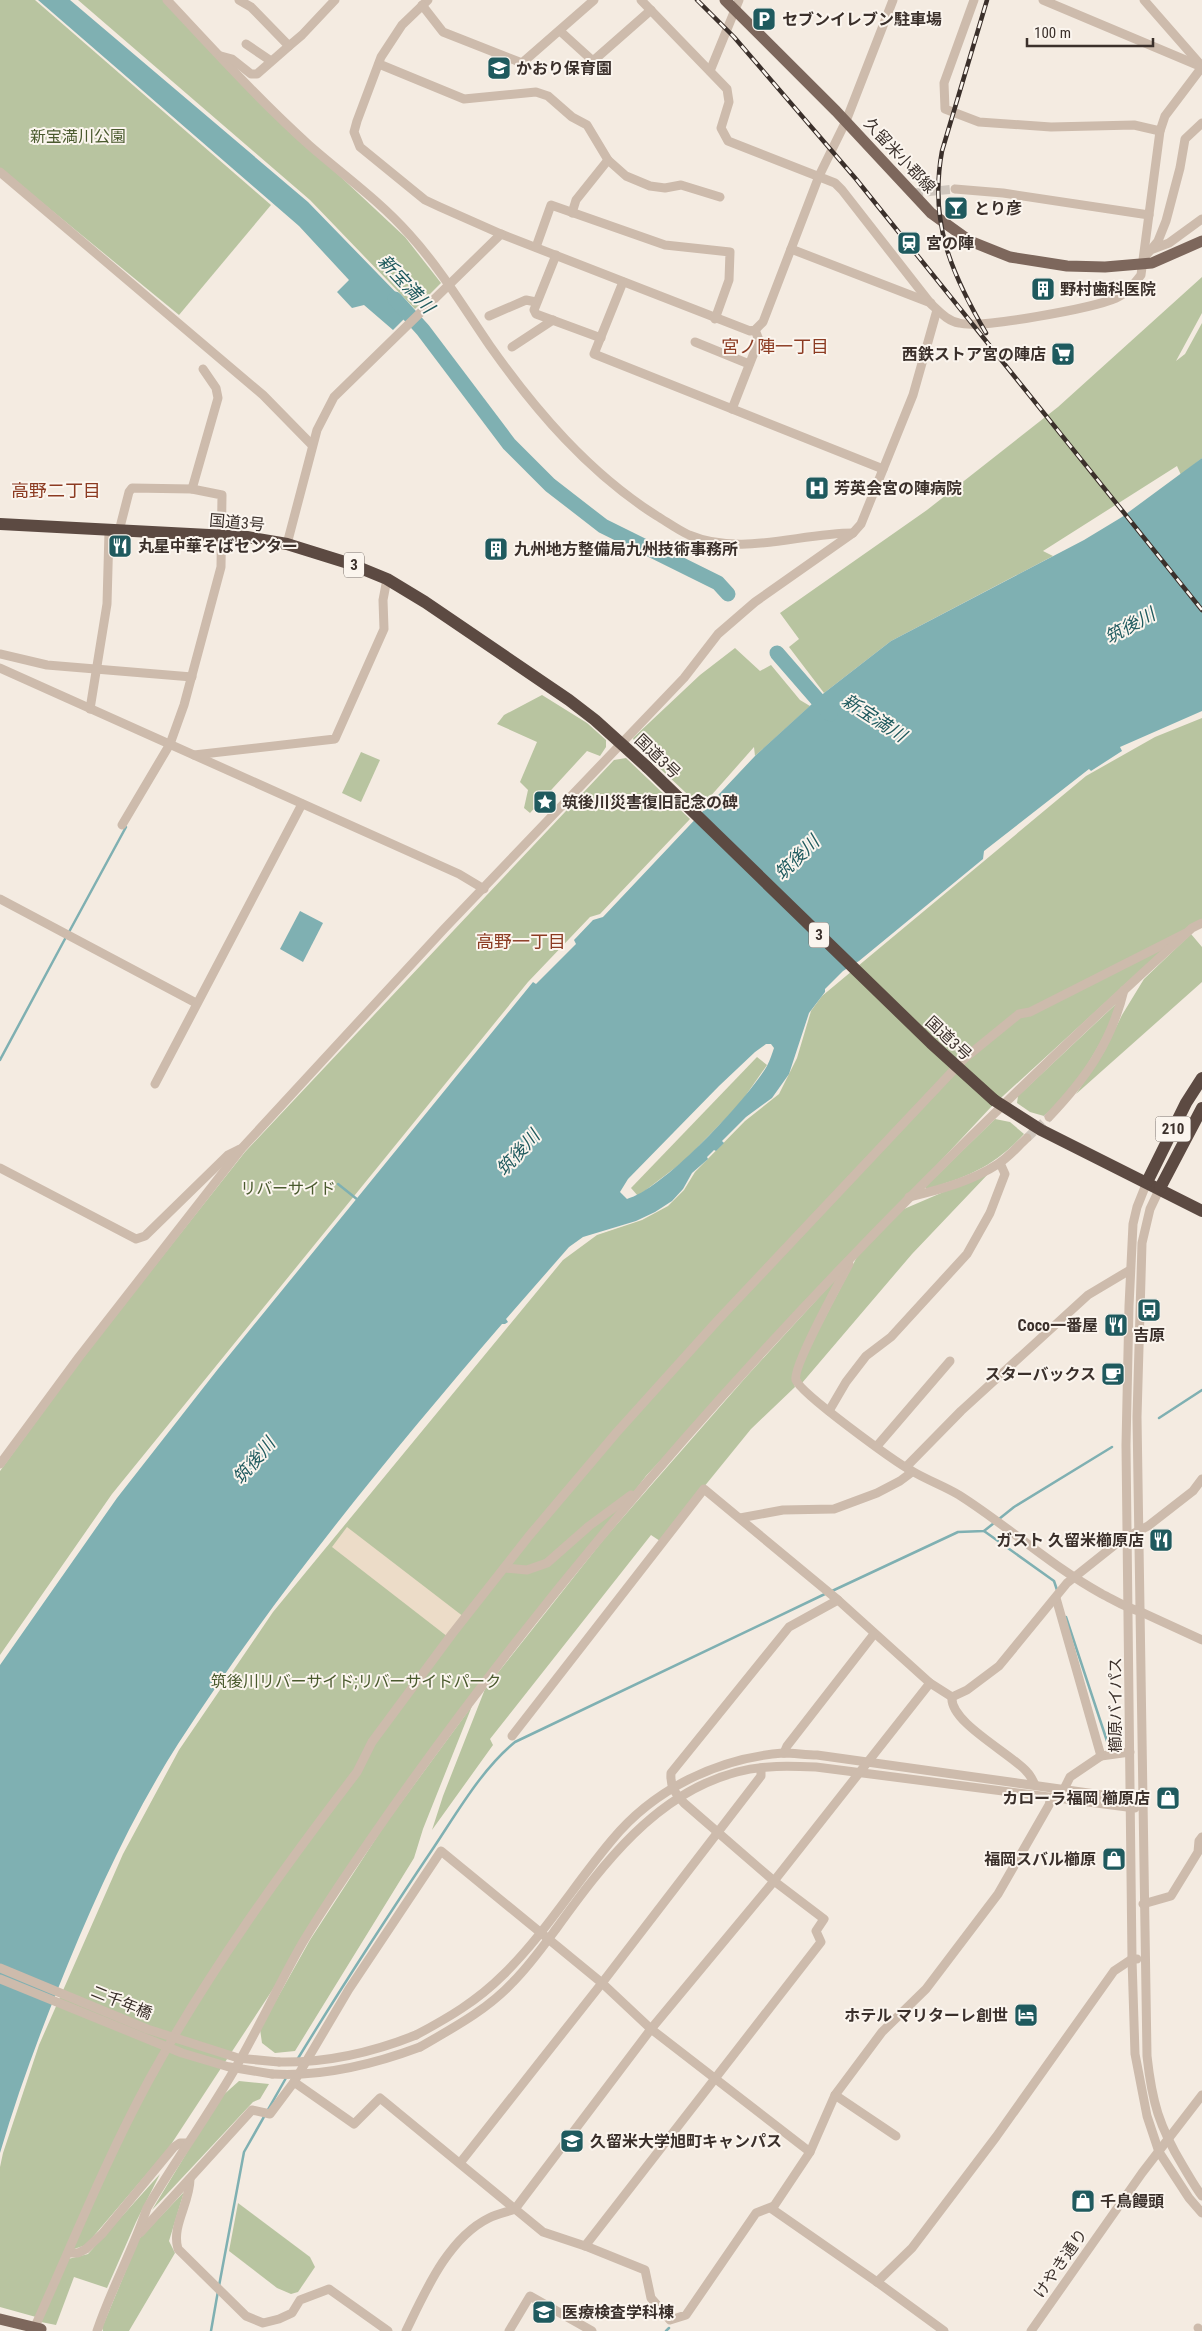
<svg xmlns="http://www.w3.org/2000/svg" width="1202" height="2331" font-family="'Roboto Condensed','Noto Sans JP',sans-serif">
<rect width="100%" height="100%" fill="#f4ebe1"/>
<g fill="#b8c4a0">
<polygon points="0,0 35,0 271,205 179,315 0,168"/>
<polygon points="78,0 164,0 253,95 405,237 441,283 415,309 310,200"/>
<polygon points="1202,277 1202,313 1176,361 1185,354 1202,323 1202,458 1181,475 1177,466 1043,551 1053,556 891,641 824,693 789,647 799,639 780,613 927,510 1058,407"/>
<polygon points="735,648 760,671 771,665 800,700 810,706 755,756 754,747 701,807 636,746 633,738 700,675"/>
<polygon points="542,695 587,723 606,740 606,747 600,756 587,751 530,813 524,808 528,790 520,782 537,742 497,724 504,715"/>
<polygon points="1202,718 1202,920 1190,925 991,1107 646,1476 378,1829 168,2149 86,2245 74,2249 36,2317 0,2307 0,2167 3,2153 39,2045 123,1854 179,1750 273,1612 563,1260 597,1235 642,1220 668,1206 684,1190 695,1172 745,1121 779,1094 797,1058 811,1011 822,996 1086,776 1155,737"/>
<polygon points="361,752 380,760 361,802 342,793"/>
<polygon points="626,758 690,819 600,914 590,917 528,982 112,1494 0,1655 0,1471 89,1349 245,1152 614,760"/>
<polygon points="1191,934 1202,947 1202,982 1076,1094 1104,1052 1122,1015 1144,979"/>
<path d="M1116,1004L1118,1007C1099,1047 1078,1087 1044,1116L1030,1112L1017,1103L1018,1096Z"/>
<polygon points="757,1057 767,1065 739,1105 684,1161 638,1196 631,1188"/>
<path d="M995,1119L1010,1122L1024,1134C995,1166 968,1177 927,1189L925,1187Z"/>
<polygon points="990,1172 912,1254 802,1383 797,1375 798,1369 858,1255 897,1212"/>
<polygon points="843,1271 792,1377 795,1387 751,1429 660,1541 651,1535 490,1739 493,1745 432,1830 443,1796 485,1689 604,1539 746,1377"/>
<polygon points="472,1706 423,1829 414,1858 295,2051 275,2053 262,2043 260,2029 310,1940 386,1823"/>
<polygon points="239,2081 269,2084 260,2099 253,2102 152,2210 220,2098"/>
<polygon points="160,2174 136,2222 107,2288 74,2277 56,2325 41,2322 68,2259 88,2254"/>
<polygon points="184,2192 169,2241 175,2253 129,2331 103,2331 102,2328 139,2239"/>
<polygon points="238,2203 310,2257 315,2267 298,2292 291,2294 277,2288 229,2251"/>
</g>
<polygon fill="#ecdcc8" points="347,1527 464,1617 448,1637 332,1547"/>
<g fill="#7fb0b2" fill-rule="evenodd">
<polygon points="38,0 70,0 308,202 413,310 393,330 364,305 352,308 337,292 349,280 299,226"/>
<path d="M1202,458V711L1120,747L1122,751L1091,771L1089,769L984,851L983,859L859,961L843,971L825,989V992L809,1013L789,1074L772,1098L746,1117L722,1141L724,1143L716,1151L714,1150L707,1157L708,1159L692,1173L683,1189L672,1201L655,1212L636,1221L583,1237L569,1247L506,1319L508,1322L505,1324H502C387,1458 274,1595 178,1744C129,1821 91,1906 57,1991C36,2044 16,2098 0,2153V1665L117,1498L218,1369L533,982L536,984L576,944L574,940L593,920L603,917L755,756L824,693L891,641L1084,540L1122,517ZM766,1044H771L774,1048C772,1054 770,1060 767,1066C748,1099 663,1190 627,1199L620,1192L628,1179L719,1086L755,1052Z"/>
<polygon points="300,911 323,923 303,962 280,949"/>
</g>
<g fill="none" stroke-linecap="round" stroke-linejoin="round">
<g stroke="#7fb0b2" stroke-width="2.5">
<polyline points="69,932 126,827"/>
<polyline points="0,1060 66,937"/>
<polyline points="338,1184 358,1200"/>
<polyline points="1159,1418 1202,1390"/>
<polyline points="984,1531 1054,1581 1057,1590"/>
<polyline points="832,1591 958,1532 984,1531 1014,1507 1112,1447"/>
<polyline points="1066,1617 1107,1741"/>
<path d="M297,2060C341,1988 387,1917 434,1847C458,1811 482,1769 515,1742L827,1593"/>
<polyline points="219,2286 244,2152 286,2078"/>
<polyline points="211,2331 218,2291"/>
<polyline points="666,2331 669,2328"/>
</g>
<g stroke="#7fb0b2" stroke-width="15">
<polyline points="395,299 423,330 509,444 550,485 603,526 718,583 728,594"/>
<polyline points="777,653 830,714"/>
</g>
<g stroke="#cfc6bd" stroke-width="9" stroke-dasharray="9 4.5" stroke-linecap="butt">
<polyline points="914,193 955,189"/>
<polyline points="1027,1138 1049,1117"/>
</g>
<g stroke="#cdbbac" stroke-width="9">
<path d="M167,0C213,49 259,100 309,145C342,174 380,201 409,234C440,268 464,308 490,346C536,411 589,473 657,516C667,522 678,530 689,535C741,557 799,533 853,533"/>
<polyline points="239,0 251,7 289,46 302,35 335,0"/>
<polyline points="428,0 402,25 381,57 357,121 354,132 360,147 425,200 440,207 501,234 750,331 755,330 763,322 819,176 846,121 893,0"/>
<path d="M641,0L727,89L729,102L721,128L728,141L835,183L842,190L931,304C939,311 947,321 959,323C981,329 1093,308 1116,298C1127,293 1134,284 1141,275L1160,131L1165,116L1202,67"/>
<polyline points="974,0 944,83 945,109 979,122 1051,127 1134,125 1160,131"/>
<polyline points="1043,0 1202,67"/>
<polyline points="1144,0 1200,64"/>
<polyline points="422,5 443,32 522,63 594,0"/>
<polyline points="560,31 593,61 651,10"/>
<polyline points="246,44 271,61"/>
<polyline points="221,56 232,59 251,74 257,74 289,46"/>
<polyline points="379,64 464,99 536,92 548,96 572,117 587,125 608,160 626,176 650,186 665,188 681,185 720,197"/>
<polyline points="710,71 739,0"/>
<polyline points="0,172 263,395 312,445"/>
<polyline points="955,189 1003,193 1149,215"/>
<polyline points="572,213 576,200 608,160"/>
<polyline points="536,247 551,205 665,245 730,252 729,280 715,319"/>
<polyline points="791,249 931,303"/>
<polyline points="1153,249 1169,243 1202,219"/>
<polyline points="556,255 534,310 536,314 601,338"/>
<polyline points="1144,258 1158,241 1166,221 1180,168 1185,139 1202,123"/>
<polyline points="623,282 594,354 883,469"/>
<polyline points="489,316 526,300 536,302"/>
<polyline points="695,342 749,364"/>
<polyline points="512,347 553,320"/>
<polyline points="732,409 759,340 755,330"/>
<polyline points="119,531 129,492 132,488 192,489"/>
<polyline points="287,544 317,430 334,397 501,234"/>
<polyline points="0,654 47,665 192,677"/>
<polyline points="0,668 459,874 484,889"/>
<polyline points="90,709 107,604 109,531"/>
<polyline points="194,755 335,739 384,629 383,600 387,579"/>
<polyline points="122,825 170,744 184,705 221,567 222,495 192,489 218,398 216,388 203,369"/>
<polyline points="0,899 196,1003"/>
<polyline points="155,1084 302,804"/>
<path d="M1049,1117C1086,1078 1111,1043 1124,990"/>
<polyline points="0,1168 136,1239 145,1236 228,1155 240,1149"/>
<polyline points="1147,1182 1137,1207 1133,1224 1129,1306 1126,1445 1132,1959 1135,2054 1147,2116 1159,2152 1189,2198 1202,2213"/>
<path d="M1160,1188L1150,1209L1142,1243L1137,1417L1147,2056C1152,2102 1159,2126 1183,2166C1189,2176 1195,2187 1202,2196"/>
<path d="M909,1197C939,1190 972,1181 998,1164C1009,1157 1018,1146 1027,1138"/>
<path d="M849,1264C840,1281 792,1368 796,1380C800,1393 895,1462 912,1471C927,1480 944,1486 959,1495C1008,1526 1051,1566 1102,1594C1114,1600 1126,1608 1139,1611L1202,1640"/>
<polyline points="829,1411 846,1382 866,1356 891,1337 967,1254 990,1213 1005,1174 1000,1163"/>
<polyline points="877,1446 950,1361"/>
<polyline points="0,1464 79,1357 242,1148 444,929 684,678 718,634 755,602 853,533 861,524 913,395 937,310"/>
<polyline points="906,1467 961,1411 1088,1295 1130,1270"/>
<polyline points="740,1518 783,1510 834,1509 877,1493 900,1481 912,1472"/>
<polyline points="504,1568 527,1570 547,1563 589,1526 631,1495"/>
<polyline points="1056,1598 1101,1756 1130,1752"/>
<path d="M952,1697C949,1722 1012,1754 1027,1772C1031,1776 1033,1781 1035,1785"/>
<polyline points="512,1736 704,1489 838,1600 930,1683 952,1697 967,1690 999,1666 1067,1583 1121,1540 1148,1526 1193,1491 1202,1479"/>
<polyline points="784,1753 787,1746 874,1634"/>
<polyline points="1064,1789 1070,1777 1101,1756"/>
<polyline points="1143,1904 1171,1896 1198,1852 1199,1841 1202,1837"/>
<path d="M416,2035C448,2018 477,2001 503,1975C544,1935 575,1884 612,1840C654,1789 718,1758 783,1753C794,1753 806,1755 817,1755L1131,1799L1135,1802"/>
<path d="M420,2047C453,2028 487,2010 513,1982C529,1966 542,1948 556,1929C603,1864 656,1793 737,1772C763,1765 790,1766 816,1767L1135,1808"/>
<polyline points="237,2058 279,2062"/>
<polyline points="230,2067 272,2074"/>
<polyline points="835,2095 896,2136"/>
<polyline points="460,2163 602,1983 761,1776 761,1768"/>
<path d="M190,2179C190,2203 171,2226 178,2249L246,2316L263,2323L279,2319L292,2313L300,2300L329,2289L388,2331"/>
<polyline points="774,2206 756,2213 686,2315 670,2320 651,2298 645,2270 588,2247 543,2232 380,2098 354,2124 294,2082 349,1989 441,1851 602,1983 651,2029 810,2152"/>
<polyline points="140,2233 252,2110 270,2114 294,2082"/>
<path d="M585,2246L821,1942L816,1931L824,1919L774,1881L684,1803C675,1793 670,1787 671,1773L789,1627L838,1600"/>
<polyline points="68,2253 78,2253 86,2249 102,2234 174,2147 180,2143 186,2143"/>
<polyline points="877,2282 912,2248 996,2137 1114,1971 1132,1959 1137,1959"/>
<polyline points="1198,2328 1201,2331"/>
<path d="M33,2331C71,2247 105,2161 149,2080C209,1971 282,1870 357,1772L372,1742L452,1634L529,1536L617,1432L718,1320L965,1058L1019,1014L1030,1012L1186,933"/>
<path d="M97,2331C111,2289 133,2250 147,2208C177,2158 212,2110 240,2060C262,2021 281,1980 303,1942C329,1899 358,1857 386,1817C617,1488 895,1197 1192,928L1202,923"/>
<path d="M406,2331C425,2292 448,2238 489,2218C497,2214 507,2212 515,2209L651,2029L774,1881L930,1683"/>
<polyline points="509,2331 530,2296 592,2331"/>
<polyline points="944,2331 877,2282 772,2209 810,2152 835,2095 882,2032 926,1989 998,1894 1049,1805 1051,1797"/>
<polyline points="1031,2331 1142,2173 1202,2095"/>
</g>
<polyline stroke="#7d675c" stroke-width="11" points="725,0 836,111 931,213 970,241 1010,257 1067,266 1105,267 1152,263 1202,241"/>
<g stroke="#5c4a42" stroke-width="12">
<polyline points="0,524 247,537 287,544 348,563 387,579 425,602 569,700 595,720 647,767"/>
<polyline points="994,1100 1041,1130 1202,1211"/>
<polyline points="1147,1182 1186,1103 1202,1078"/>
<polyline points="1160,1188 1202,1108"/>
</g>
<g stroke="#3b302b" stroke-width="4.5">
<g id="rail">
<polyline points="697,0 734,37 856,179 1202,610"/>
<path d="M986,333C951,273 929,222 942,151L987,0"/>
</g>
</g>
<use href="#rail" stroke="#fbf5ee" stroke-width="2.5" stroke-dasharray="8" stroke-linecap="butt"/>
<g stroke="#cdbbac" stroke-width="9">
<polyline points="0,1968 147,2029 235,2057"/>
<polyline points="0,1979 182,2053 229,2067"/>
<path d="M279,2062C328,2063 371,2053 416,2035"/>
<path d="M272,2074C323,2077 372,2065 420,2047"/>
</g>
<polyline stroke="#7d675c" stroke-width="11" points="0,2319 41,2329"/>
<polyline stroke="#5c4a42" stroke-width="12" points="647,767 931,1043 994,1100"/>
</g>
<defs>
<g id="parking-square" transform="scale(1.25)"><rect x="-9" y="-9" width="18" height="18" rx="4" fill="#1f5a5e" stroke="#fbf5ee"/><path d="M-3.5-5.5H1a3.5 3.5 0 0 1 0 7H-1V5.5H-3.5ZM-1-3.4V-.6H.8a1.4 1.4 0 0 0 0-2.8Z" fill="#fff"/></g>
<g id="school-square" transform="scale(1.25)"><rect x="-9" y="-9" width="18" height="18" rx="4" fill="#1f5a5e" stroke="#fbf5ee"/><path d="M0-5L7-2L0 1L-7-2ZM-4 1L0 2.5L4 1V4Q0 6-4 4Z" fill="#fff"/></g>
<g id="bar-square" transform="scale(1.25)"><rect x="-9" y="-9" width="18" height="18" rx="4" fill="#1f5a5e" stroke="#fbf5ee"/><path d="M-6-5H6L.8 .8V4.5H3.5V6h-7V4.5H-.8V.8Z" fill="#fff"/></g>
<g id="station-square" transform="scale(1.25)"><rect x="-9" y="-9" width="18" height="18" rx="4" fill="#1f5a5e" stroke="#fbf5ee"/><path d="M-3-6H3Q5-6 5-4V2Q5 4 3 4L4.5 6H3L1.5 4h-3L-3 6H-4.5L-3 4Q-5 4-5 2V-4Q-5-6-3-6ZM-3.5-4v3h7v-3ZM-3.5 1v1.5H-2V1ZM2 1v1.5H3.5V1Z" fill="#fff"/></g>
<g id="building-square" transform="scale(1.25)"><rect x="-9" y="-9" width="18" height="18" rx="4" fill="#1f5a5e" stroke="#fbf5ee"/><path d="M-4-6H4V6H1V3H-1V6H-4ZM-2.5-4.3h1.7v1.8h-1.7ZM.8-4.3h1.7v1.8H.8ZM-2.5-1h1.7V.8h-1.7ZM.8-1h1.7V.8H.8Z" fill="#fff"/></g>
<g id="supermarket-square" transform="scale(1.25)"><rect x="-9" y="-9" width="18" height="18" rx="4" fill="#1f5a5e" stroke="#fbf5ee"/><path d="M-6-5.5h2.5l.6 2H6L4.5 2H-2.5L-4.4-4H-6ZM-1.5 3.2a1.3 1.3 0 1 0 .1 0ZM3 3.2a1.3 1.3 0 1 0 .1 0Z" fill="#fff"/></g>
<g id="hospital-square" transform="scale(1.25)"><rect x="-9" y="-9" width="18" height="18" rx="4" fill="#1f5a5e" stroke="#fbf5ee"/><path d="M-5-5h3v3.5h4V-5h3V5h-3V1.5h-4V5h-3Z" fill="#fff"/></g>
<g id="restaurant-square" transform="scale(1.25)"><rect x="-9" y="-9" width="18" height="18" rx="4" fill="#1f5a5e" stroke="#fbf5ee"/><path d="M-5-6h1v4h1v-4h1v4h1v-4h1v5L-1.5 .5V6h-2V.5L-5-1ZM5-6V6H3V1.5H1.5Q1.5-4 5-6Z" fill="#fff"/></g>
<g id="sight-square" transform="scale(1.25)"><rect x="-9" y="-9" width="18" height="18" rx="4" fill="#1f5a5e" stroke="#fbf5ee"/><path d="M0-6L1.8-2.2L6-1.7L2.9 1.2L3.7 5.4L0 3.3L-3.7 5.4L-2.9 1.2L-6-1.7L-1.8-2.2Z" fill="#fff"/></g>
<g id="bus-square" transform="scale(1.25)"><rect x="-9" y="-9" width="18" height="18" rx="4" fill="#1f5a5e" stroke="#fbf5ee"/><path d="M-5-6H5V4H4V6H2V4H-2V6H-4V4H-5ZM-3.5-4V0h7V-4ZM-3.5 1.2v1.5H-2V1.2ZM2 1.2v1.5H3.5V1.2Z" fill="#fff"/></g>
<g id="cafe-square" transform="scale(1.25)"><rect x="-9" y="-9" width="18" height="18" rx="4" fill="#1f5a5e" stroke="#fbf5ee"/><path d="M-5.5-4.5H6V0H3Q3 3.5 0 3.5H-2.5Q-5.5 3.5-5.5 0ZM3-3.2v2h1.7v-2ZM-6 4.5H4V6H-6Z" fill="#fff"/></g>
<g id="shop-square" transform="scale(1.25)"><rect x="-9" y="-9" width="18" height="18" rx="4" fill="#1f5a5e" stroke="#fbf5ee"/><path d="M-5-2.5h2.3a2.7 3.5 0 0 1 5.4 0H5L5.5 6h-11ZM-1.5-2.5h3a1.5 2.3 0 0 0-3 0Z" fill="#fff"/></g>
<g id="hotel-square" transform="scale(1.25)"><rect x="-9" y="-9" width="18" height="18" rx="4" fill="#1f5a5e" stroke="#fbf5ee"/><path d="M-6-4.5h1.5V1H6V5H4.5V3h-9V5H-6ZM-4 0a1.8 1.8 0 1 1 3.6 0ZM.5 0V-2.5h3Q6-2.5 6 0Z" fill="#fff"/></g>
<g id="university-square" transform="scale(1.25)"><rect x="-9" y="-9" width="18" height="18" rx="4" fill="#1f5a5e" stroke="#fbf5ee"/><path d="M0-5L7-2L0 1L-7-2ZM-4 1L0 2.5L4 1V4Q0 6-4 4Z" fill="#fff"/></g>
</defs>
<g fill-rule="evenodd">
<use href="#parking-square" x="764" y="19"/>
<use href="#school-square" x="499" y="68"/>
<use href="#bar-square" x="956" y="208"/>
<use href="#station-square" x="909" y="243"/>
<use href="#building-square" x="1043" y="289"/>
<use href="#supermarket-square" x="1063" y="354"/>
<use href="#hospital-square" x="817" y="488"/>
<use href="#restaurant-square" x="120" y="546"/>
<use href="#building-square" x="496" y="549"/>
<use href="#sight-square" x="545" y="802"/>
<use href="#bus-square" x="1149" y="1310"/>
<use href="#restaurant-square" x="1116" y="1325"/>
<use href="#cafe-square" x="1113" y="1374"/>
<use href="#restaurant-square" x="1161" y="1540"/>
<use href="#shop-square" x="1168" y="1798"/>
<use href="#shop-square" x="1114" y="1859"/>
<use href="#hotel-square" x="1026" y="2015"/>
<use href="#university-square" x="572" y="2141"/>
<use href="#shop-square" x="1083" y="2201"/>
<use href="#university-square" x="544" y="2312"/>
</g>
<g text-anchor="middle" stroke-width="4" stroke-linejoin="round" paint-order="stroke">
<g fill="#fbf5ee" stroke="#756b66" stroke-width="1">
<rect x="344" y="552.5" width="20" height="25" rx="4"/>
<rect x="809" y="922.5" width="20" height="25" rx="4"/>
<rect x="1155.5" y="1116.5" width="35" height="25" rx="4"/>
</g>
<g font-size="15" font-weight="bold" fill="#3b302b">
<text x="354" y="570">3</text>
<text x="819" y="940">3</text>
<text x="1173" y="1134">210</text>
</g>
<g font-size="16" font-weight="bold" fill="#3b302b" stroke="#fbf5ee" text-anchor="start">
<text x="782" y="25">セブンイレブン駐車場</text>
<text x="516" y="74">かおり保育園</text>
<text x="974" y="214">とり彦</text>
<text x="926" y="249">宮の陣</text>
<text x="1060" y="295">野村歯科医院</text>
<text x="1046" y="360" text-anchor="end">西鉄ストア宮の陣店</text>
<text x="834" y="494">芳英会宮の陣病院</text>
<text x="138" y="552">丸星中華そばセンター</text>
<text x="514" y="555">九州地方整備局九州技術事務所</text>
<text x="562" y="808">筑後川災害復旧記念の碑</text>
<text x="1098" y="1331" text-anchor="end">Coco一番屋</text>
<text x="1149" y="1341" text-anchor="middle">吉原</text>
<text x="1096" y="1380" text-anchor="end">スターバックス</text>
<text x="1144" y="1546" text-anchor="end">ガスト 久留米櫛原店</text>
<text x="1150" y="1804" text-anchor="end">カローラ福岡 櫛原店</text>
<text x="1096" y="1865" text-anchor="end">福岡スバル櫛原</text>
<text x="1008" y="2021" text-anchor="end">ホテル マリターレ創世</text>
<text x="590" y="2147">久留米大学旭町キャンパス</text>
<text x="1100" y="2207">千鳥饅頭</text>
<text x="562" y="2318">医療検査学科棟</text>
</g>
<g font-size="16" fill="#4a5a2e" stroke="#fbf5ee">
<text x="78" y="142">新宝満川公園</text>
<text x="288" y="1194">リバーサイド</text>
<text x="356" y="1687">筑後川リバーサイド;リバーサイドパーク</text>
</g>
<g font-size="16" fill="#3b302b" stroke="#fbf5ee">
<text transform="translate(900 155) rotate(47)" y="6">久留米小郡線</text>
<text transform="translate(237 522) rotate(5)" y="6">国道3号</text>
<text transform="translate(658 756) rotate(44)" y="6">国道3号</text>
<text transform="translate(949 1038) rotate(43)" y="6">国道3号</text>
<text transform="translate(1115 1705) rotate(-90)" y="6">櫛原バイパス</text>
<text transform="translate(122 2002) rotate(22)" y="6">二千年橋</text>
<text transform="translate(1060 2263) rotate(-55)" y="6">けやき通り</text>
</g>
<g font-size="18" font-style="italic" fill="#1f5a5e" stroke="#fbf5ee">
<text transform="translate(406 284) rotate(47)" y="6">新宝満川</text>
<text transform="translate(1130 626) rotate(-29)" y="6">筑後川</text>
<text transform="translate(874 718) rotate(33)" y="6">新宝満川</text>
<text transform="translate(797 858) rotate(-45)" y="6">筑後川</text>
<text transform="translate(518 1153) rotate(-48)" y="6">筑後川</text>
<text transform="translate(254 1461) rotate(-50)" y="6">筑後川</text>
</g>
<g font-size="18" fill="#8c3b22" stroke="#fbf5ee">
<text x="775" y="353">宮ノ陣一丁目</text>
<text x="56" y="497">高野二丁目</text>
<text x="521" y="948">高野一丁目</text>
</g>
</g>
<path d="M1027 38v8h126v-8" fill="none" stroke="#3b302b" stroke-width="2.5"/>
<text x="1034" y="38" font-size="15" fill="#3b302b" stroke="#fbf5ee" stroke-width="4" paint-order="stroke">100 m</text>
</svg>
